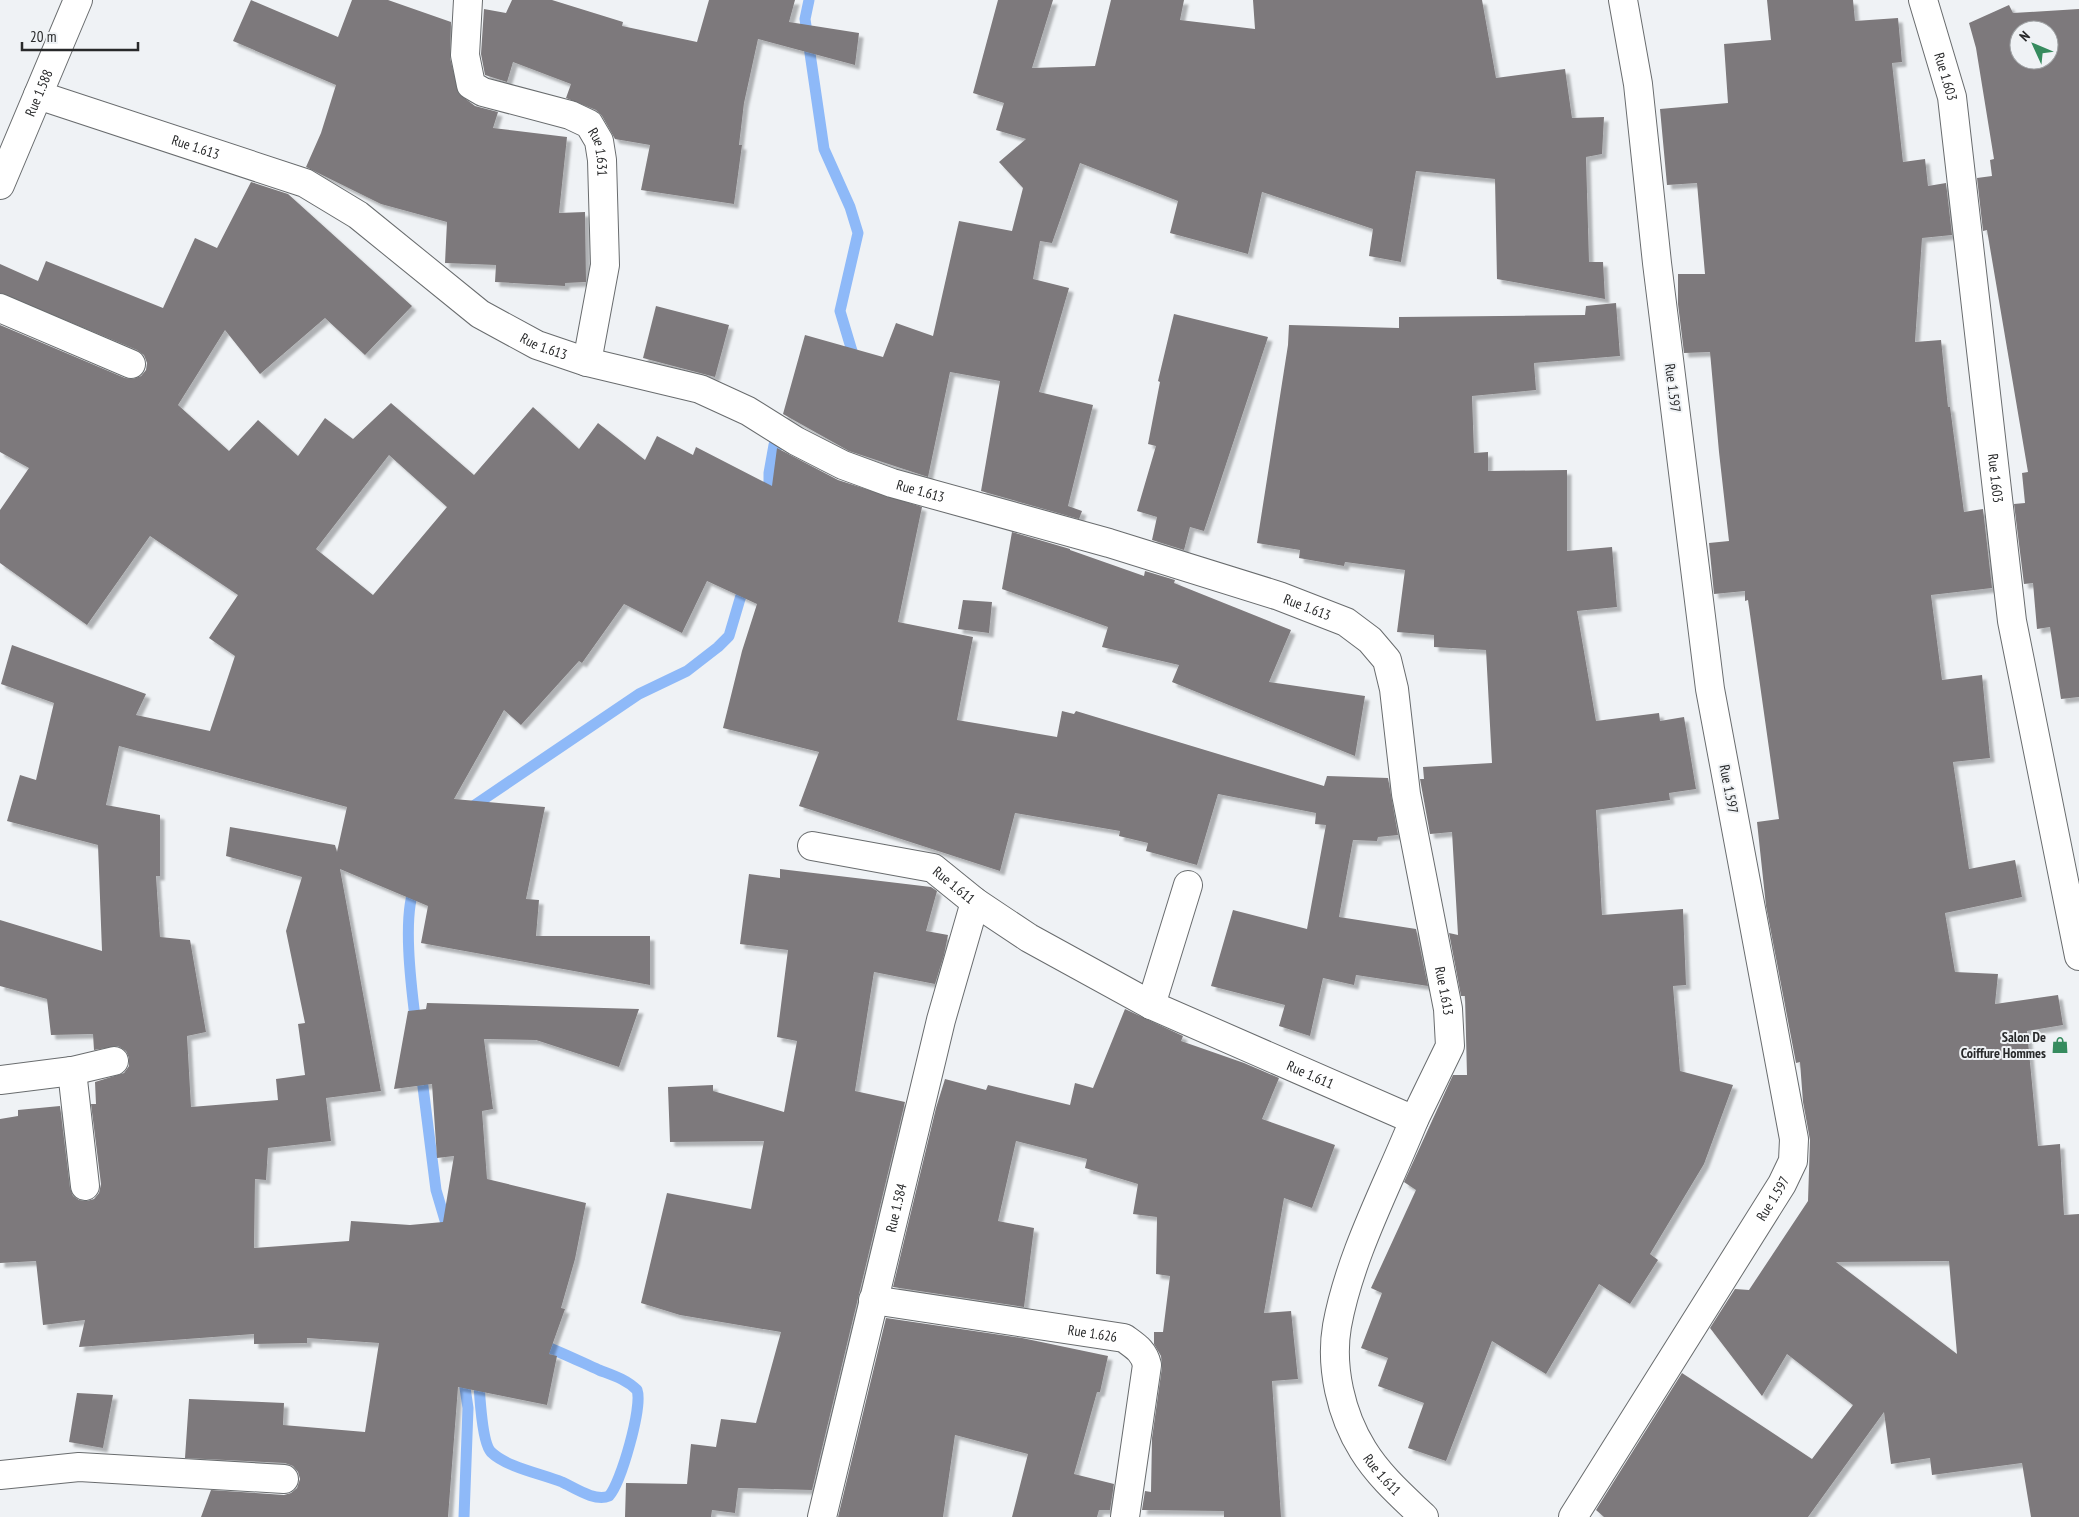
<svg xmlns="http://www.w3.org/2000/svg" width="2079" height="1517" font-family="'PT Sans Narrow',sans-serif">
<defs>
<filter id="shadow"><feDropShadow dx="4.5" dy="4.5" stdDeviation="1" flood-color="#0004"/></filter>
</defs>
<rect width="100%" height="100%" fill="#eff2f5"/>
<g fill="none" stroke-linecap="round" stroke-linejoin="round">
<g stroke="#8eb9f8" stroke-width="11">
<polyline points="809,0 805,19 824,149 850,207 858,233 840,311 852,351 849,363"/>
<polyline points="769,498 769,473 774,445 790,444"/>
<polyline points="469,809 639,694 687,671 718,647 729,636 745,582"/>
<path d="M416,1025C412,993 401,912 416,885"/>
<polyline points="421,1071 436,1190 447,1227"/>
<path d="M489,1331C533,1338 559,1352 599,1370C612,1375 626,1379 637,1390C643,1406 621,1483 609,1496C595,1502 575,1488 562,1482C542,1474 506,1467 491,1452C479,1440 478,1358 477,1338L480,1333Z"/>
<polyline points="463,1374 468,1408 464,1517"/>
</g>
</g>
<g fill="#7d797b" fill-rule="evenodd" filter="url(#shadow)">
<polygon points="251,0 338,37 352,0 388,0 451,22 450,58 459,94 475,106 498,112 493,128 567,137 559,213 585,212 586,282 565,283 565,286 495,282 496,265 445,263 447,222 381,204 306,167 321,133 336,85 233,41"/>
<polygon points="512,0 552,0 623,22 622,26 697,42 709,0 795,0 789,22 859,33 855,65 758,39 744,103 739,145 742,145 734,204 641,190 650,145 615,139 602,116 596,110 566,98 571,84 513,62 507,82 485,75 481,54 484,9 506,13"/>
<polygon points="998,0 1053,0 1032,68 1095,66 1111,0 1184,0 1180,20 1255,29 1253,0 1482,0 1496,78 1565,69 1572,118 1604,117 1602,154 1586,157 1589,262 1603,262 1605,299 1497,279 1495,179 1416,171 1401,262 1369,256 1373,229 1262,192 1248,254 1170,233 1178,201 1080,163 1052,243 1040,241 1033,279 1069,288 1039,392 1093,405 1068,506 1082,511 1079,519 981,491 1000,381 950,372 928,477 849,451 783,414 805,335 883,357 896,323 933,336 959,221 1012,231 1023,188 999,162 1026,139 996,130 1004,103 973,93"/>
<path d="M1767,0H1853L1855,21L1898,18L1902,62L1892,63L1903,162L1925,159L1928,186L1946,183L1952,235L1922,238L1915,342L1941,340L1948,407H1950L1964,512L1983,509L1992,588L1931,595L1942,680L1982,675L1990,758L1953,762L1969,869L2015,860L2022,897L1945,913L1955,972L1998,974L1995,1004L2058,995L2063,1025L2027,1031L2038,1146L2060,1144L2064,1215L2079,1214V1517H2031L2022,1463L1932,1475L1930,1458L1891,1464L1884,1412L1808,1517H1604L1596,1510L1682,1373L1812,1459L1853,1405L1787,1354L1762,1396L1710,1328L1735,1289L1749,1290L1808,1201L1810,1140L1803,1102L1800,1062L1796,1063L1766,906L1757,822L1779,819L1748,600L1745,601V591L1714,594L1709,543L1729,541L1719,452L1710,352L1684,353L1678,304V274H1705L1697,183L1667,185L1660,109L1728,103L1724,44L1771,40ZM1949,1261L1957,1354L1836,1262Z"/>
<path d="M2009,5L2013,13L2079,9V697L2061,699L2050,627L2037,629L2033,583L2024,584L2014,504L2025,503L2022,473L2028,472L1987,230L1983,231L1977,178L1992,176L1990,160L1994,159L1976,48L1969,23ZM2019,30H2049V60H2019Z"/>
<path d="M251,182L288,194L412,306L365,355L325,318L260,374L225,330L178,405L229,451L258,420L298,456L325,418L353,439L391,403L474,475L533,407L579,449L598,423L645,460L657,436L693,455L696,447L772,486L777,448L838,480L922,507L898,622L973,637L957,720L1057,737L1062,711L1074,714L1076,711L1324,786L1327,776L1388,778L1398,835L1378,837L1377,841L1353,840L1339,917L1416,929L1428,986L1356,975L1354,985L1323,978L1310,1036L1279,1026L1285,1005L1211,986L1233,910L1307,929L1326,825L1315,824L1316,813L1218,794L1197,865L1146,851L1148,843L1119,836L1120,831L1015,813L1000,871L799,806L819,752L723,728L742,651L757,604L707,581L682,633L624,604L582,663L579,661L521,725L504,710L454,799L545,807L526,899L539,900L536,936H650V985L421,943L428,906L340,869L381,1091L326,1098L331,1141L268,1148L266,1180L255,1179L254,1248L349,1241L351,1221L410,1225L443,1222L454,1156L437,1158L432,1084L394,1089L408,1011L426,1009L427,1003L639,1009L619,1067L536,1040L484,1039L493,1109L482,1111L487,1179L586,1203L575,1259L561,1308L565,1309L549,1354L557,1356L547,1405L458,1387L448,1517H201L211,1490L284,1495L291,1493L297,1488L300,1479L298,1472L293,1466L285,1463L185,1458L189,1399L284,1403L283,1425L365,1432L379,1343L307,1338V1343L254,1344V1334L79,1347L85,1320L43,1325L36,1261L0,1263V1119L18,1116V1110L60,1106L70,1188L73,1196L79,1200L87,1201L94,1199L99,1193L101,1184L91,1104H96L95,1082L124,1073L129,1066V1058L126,1051L118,1046L94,1050L93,1034L51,1035L47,999L0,986V920L102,951L98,845L7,821L20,775L36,780L54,703L1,684L12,645L146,694L136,715L210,731L235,656L209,638L238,595L150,536L87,625L0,563V510L29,468L0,452V325L125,378L133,379L141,376L146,370L147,363L144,355L137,350L0,293V264L38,281L46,261L163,308L195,238L217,248ZM389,455L447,507L373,595L316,549ZM119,746L347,807L337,852L335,845L230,827L226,856L302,877L286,931L305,1023L298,1024L305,1075L276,1079L278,1100L191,1107L187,1036L206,1032L190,940L160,937L156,876H160V815L106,805Z"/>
<polygon points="1616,303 1620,356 1534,363 1536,390 1472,396 1474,453 1488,452 1488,471 1567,470 1567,551 1612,547 1617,607 1577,611 1596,721 1659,713 1660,721 1684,717 1696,789 1669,793 1670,800 1596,810 1602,915 1683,909 1686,985 1673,986 1680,1071 1733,1085 1704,1164 1650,1254 1658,1260 1630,1304 1599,1284 1546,1374 1492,1341 1446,1461 1408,1448 1424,1403 1378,1386 1388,1358 1361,1348 1382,1293 1371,1288 1416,1190 1404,1182 1453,1075 1467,1075 1465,996 1461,996 1449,933 1458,935 1452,832 1430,834 1420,779 1424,779 1423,767 1492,763 1486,650 1434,647 1434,635 1397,632 1405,570 1345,562 1344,566 1299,558 1300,550 1257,543 1288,345 1289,325 1399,328 1399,317 1585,315 1586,306"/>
<polygon points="656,306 729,325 715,377 643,358"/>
<polygon points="1174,314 1268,337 1204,531 1190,527 1184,550 1152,540 1157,517 1137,511 1156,446 1148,444 1160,382 1158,381"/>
<polygon points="1012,532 1070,549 1070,550 1144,576 1145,571 1175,580 1174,583 1291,630 1269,682 1365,696 1355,756 1172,682 1179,665 1102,647 1108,627 1002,589"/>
<polygon points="963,600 992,602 989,633 958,629"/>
<polygon points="780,869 931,887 937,891 926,931 948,935 944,955 935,984 874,972 855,1091 905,1102 812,1490 738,1488 735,1513 712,1510 711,1517 625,1517 626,1483 687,1484 691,1444 716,1447 721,1419 756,1423 781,1332 680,1315 641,1303 667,1193 751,1209 764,1141 670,1142 668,1087 713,1085 713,1091 784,1112 797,1041 777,1037 788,950 740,944 749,874 780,878"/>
<polygon points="1125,1009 1183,1036 1181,1041 1244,1063 1279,1078 1262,1119 1335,1145 1312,1208 1284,1198 1264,1313 1291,1311 1298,1379 1272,1381 1281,1517 1224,1517 1224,1511 1142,1510 1145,1491 1151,1492 1152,1438 1162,1367 1161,1356 1154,1344 1154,1332 1163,1332 1170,1276 1156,1274 1157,1217 1133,1214 1138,1184 1085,1168 1087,1159 1016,1141 998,1221 1034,1228 1024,1307 893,1287 936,1108 945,1079 986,1090 988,1085 1070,1105 1075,1083 1093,1088"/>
<polygon points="886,1318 1022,1338 1108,1356 1100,1392 1097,1392 1074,1474 1114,1484 1110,1510 1099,1510 1097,1517 1012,1517 1028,1454 955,1435 943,1517 838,1517"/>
<polygon points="77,1393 113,1395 103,1448 69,1442"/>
</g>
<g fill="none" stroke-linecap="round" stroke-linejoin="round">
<g stroke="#696c6e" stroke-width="30">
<g id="minor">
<path id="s1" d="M468,0L465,55L471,85L483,92L570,115L589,124L599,141L602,160L605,265L587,362"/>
<path id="s2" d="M1923,0L1952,97L2012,621L2079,956"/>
<path id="s3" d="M38,95L305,183L358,215L480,314L537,345L587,362L700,389L748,411L796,441L843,465L892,483L1109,543L1279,596L1346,622L1370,640L1387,660L1394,689L1406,794L1448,1009L1450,1046L1414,1120"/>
<path id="s4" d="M0,185L78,0"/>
<polyline points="0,308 131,364"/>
<path id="s5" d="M812,846L933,868L975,902L1029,938L1151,1005L1414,1120C1387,1187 1350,1255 1337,1326C1330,1367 1341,1415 1363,1450C1379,1476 1402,1496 1424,1517"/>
<polyline points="1151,1005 1188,885"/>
<polyline points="72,1071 85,1186"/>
<polyline points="0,1080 72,1071 114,1061"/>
<path id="s6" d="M873,1300L1124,1338C1135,1346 1144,1351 1147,1365L1125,1517"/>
<polyline points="0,1475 79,1467 284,1479"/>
<path id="s7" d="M822,1517L941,1020L975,902"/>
<path id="s8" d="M1573,1517L1782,1184L1793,1161L1794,1139L1710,689L1657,263L1638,84L1623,0"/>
</g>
</g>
<use href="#minor" stroke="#fff" stroke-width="28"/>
</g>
<defs>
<g id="shop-bare" transform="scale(1.35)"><path d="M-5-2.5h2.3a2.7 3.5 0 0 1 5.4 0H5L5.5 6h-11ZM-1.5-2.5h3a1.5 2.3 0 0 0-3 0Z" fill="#368b5e" stroke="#eff2f5" stroke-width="2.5" paint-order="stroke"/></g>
</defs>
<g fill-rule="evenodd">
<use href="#shop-bare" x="2060" y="1045"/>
</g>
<g text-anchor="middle" stroke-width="4" stroke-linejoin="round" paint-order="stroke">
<g font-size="14" fill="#28292a" stroke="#eff2f5">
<text dy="5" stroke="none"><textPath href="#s2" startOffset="80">Rue 1.603</textPath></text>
<text dy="5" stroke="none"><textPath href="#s4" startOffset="100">Rue 1.588</textPath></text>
<text dy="5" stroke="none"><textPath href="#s3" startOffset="166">Rue 1.613</textPath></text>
<text dy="5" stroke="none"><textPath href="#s1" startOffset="241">Rue 1.631</textPath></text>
<text dy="5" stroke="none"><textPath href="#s3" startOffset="572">Rue 1.613</textPath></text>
<text transform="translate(1673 388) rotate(83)" y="5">Rue 1.597</text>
<text dy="5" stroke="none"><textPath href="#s2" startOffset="485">Rue 1.603</textPath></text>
<text dy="5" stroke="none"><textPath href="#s3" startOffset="978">Rue 1.613</textPath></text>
<text dy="5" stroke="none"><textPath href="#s3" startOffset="1382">Rue 1.613</textPath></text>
<text transform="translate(1729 789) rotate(79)" y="5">Rue 1.597</text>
<text dy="5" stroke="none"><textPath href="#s5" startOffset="150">Rue 1.611</textPath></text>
<text dy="5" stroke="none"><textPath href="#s3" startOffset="1816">Rue 1.613</textPath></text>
<text dy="5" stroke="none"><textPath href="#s5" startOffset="555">Rue 1.611</textPath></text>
<text dy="5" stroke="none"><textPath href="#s8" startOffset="376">Rue 1.597</textPath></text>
<text dy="5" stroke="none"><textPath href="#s7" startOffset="318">Rue 1.584</textPath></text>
<text dy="5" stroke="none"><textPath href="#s6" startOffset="222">Rue 1.626</textPath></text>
<text dy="5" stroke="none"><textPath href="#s5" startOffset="1049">Rue 1.611</textPath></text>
</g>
<g font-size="14" font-weight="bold" fill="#28292a" stroke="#eff2f5" text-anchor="end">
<text x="2046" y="1042">Salon De<tspan x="2046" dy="16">Coiffure Hommes</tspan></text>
</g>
</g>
<g transform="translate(2034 45) rotate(314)"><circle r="24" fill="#eff2f5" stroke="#9fa2a4"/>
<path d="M0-4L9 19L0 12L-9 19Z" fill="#368b5e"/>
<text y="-8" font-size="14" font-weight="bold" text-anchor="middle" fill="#28292a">N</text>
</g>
<path d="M22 42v8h116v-8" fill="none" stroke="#28292a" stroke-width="2.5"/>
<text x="30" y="42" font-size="15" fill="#28292a" stroke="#eff2f5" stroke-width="4" paint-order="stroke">20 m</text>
</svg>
